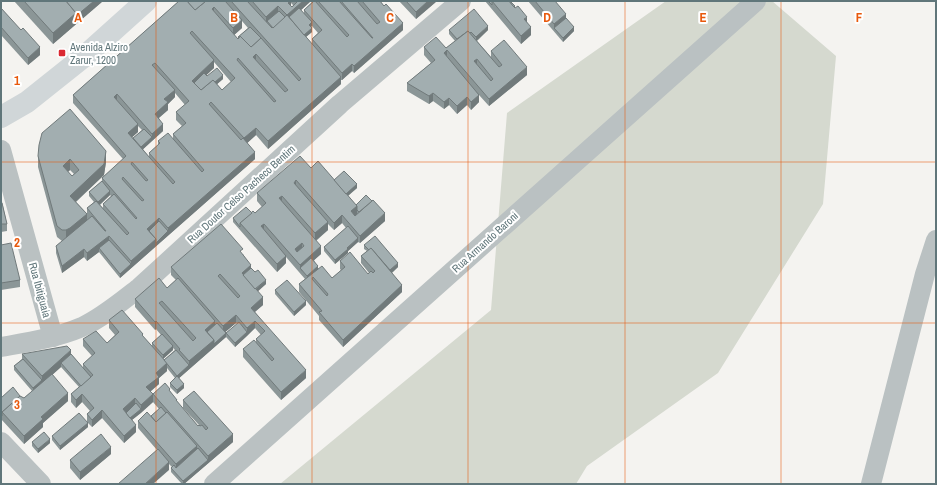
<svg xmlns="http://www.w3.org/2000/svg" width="937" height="485" font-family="'Archivo Narrow',sans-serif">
<rect width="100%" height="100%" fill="#f4f3f0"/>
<polygon fill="#d5d9cf" points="666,1 772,1 836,56 823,204 718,373 587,466 576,484 280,484 491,310 507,113"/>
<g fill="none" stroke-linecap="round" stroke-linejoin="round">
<g stroke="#bac1c2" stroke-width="20">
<polyline points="1,150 53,337"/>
<path d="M1,347C29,342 56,338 82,327C102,318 122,301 139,288L340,104L461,1"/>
<polyline points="1,442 41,484"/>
<polyline points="214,484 756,1"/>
<polyline points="871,484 925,274 936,240"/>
</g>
<polyline stroke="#d0d6d8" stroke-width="22" points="1,117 27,102 86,55 146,1"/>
</g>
<g fill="#8b9697" fill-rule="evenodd">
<polygon points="14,1 103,1 53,44"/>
<path d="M179,1H380L403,30L354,73L352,71L342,80H341V84L268,149L256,135L247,143L255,159L120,278L99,252L87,261L84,257L62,273L56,253V246L62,241L57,237L38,167V156L106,162L104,175L76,202L87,214V208L94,202L89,196V192L102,181V178L123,159L73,103V95ZM311,1L312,2L304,10V14L301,10ZM291,3L293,5L292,7H291ZM242,21L248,28L238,37V39L234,35L242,28ZM312,26L318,33L312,39V44L306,37L312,32L311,27ZM214,62L231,82L222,90L217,84L223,79L207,76L206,75L214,68ZM175,93L185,105L176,112V120L182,126L173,134V139L158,141V145L149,153V157L143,149L163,131L159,118L168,110V104L175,97ZM138,126L142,130L133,138L132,137L138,132ZM70,170L74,174L72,176L68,172ZM110,195L111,196L103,204V208L100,205Z"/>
<polygon points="399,1 437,1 416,19"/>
<polygon points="485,1 510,1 515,8 527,22 531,35 521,44"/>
<polygon points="528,1 555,1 574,31 563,42"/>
<polygon points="1,8 40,55 28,65 1,35"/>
<polygon points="449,30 488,30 477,41 491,57 491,51 527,75 489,106 479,95 479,102 471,110 467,105 457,114 449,105 444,109 433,101 429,104 407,91 407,83 431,63 424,55 424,47 446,48 455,41 449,34"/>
<polygon points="311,168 334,180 357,188 348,196 356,205 385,221 360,243 358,242 348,251 348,253 335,264 324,251 324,247 346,228 342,223 334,230 328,224 328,230 316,241 321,254 314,260 318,268 332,278 341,270 340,269 340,261 368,274 369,273 361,263 361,256 367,251 364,249 364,245 398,267 392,273 402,292 343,347 319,320 319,316 299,292 299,284 305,279 286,257 286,263 277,272 233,222 233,218 252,213 255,213 262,207 257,201 257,193"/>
<polygon points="1,197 7,224 7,231 1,232"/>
<polygon points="1,245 20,280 20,287 1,290"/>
<path d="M243,254L251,268L266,284L257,291L263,305L255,312L306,378L281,400L243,357V349L256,343V339L261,335L255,328L235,347L226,337L179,378L184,388L177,394L170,387V383L175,378L167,368V371L159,378V384L150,392L153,394L170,391L177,402L198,426L199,425L183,408V400L233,442L184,484H182L171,472V468L172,467L169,464V470L157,450L138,428V421L151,416L159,409L153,402L132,420L136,432L124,443L102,418L92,427L88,423V427L60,450L52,440V436L87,422V414L90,411L82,402L76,408L71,402V394L79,387L61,367L52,375L68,401L43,423V427L24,444L1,419V398L20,396L24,398L32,391L14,370V366L22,359V354H71L83,368V364L92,356L83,346V339L107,343L115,335L109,328V320L143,337L152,346V343L161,335L156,329L155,330L135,307V299L167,288L176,280L171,275V267ZM236,323L237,324L226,333L225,332ZM173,348L175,350L164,360L163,359L173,350Z"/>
<polygon points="275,290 306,305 294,316 275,294"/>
<polygon points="32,442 50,443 38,453 32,446"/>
<polygon points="111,454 80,480 70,468 70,460"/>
</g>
<g fill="#717a7b">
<polygon points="94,1 103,1 53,44 53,33 76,13"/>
<polygon points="290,1 291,1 291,8 288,3"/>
<polygon points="303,1 311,1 289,21 287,15"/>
<polygon points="428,1 437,1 416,19 416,12"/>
<polygon points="278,6 278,14 267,21 267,24 266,25 266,17"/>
<polygon points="214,7 214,15 212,9"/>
<polygon points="566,14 566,22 554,28 554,24"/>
<polygon points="527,17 527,24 524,19"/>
<polygon points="242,20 242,28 233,36 233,28"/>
<polygon points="312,22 312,26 309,29 309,25"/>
<polygon points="403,23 403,30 354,73 354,66"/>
<polygon points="488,26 488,30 476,41 476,37"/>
<polygon points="531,27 531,35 521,44 521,36"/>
<polygon points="574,27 574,31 563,42 563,38"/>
<polygon points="312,28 312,32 302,40 302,36"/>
<polygon points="40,47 40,55 28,65 28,58"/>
<polygon points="447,50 447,58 444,53"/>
<polygon points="256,54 256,62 253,57"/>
<polygon points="477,59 477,67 474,61"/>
<polygon points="214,60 214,68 194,87 192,81"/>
<polygon points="352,64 352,71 342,80 342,73"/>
<polygon points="527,67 527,75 489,106 489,99"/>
<polygon points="223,75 223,79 201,98 201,94"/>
<polygon points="341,77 341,84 268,149 268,141"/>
<polygon points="2,83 2,87 1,88 1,84"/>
<polygon points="175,90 175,97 168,104 168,110 155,121 155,114 164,99"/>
<polygon points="433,93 433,101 429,104 429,96"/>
<polygon points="117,94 117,102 114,97"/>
<polygon points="479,95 479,102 471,110 471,102"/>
<polygon points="467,97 467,105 457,114 457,106"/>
<polygon points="449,98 449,105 444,109 444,102"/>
<polygon points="138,124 138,132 128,141 128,133"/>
<polygon points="163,124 163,131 152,141 152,134"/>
<polygon points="256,128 256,135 244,146 244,138"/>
<polygon points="152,137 152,141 139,153 139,149"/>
<polygon points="106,151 106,162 104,175 70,207 70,196"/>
<polygon points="255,152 255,159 120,278 120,274 131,264 131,261 156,239 168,231 168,228"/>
<polygon points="70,159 70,170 63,176 63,166"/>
<polygon points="296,180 296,188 294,183"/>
<polygon points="357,184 357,188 344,199 344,195"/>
<polygon points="110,191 110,195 98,206 98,202"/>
<polygon points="282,196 282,203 279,198"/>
<polygon points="357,206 357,214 351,219 351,211"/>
<polygon points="385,213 385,221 360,243 360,236"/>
<polygon points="87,214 87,225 66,241 66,230"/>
<polygon points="342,215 342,223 334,230 334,223"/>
<polygon points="159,218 159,225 149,235 147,229"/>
<polygon points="328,222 328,230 315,241 315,233"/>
<polygon points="264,224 264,231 261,226"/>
<polygon points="109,236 109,244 99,248 99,252 87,261 87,253"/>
<polygon points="358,238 358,242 348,251 348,253 335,264 335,260"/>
<polygon points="302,243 302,251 295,257 295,249"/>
<polygon points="321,246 321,254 302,271 300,268 300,272 300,265"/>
<polygon points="84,249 84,257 62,273 62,266"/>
<polygon points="286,256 286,263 277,272 277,264"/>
<polygon points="398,263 398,267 388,276 388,272"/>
<polygon points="251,265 251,272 244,279 242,273"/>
<polygon points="318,266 318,270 307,280 307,276"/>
<polygon points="266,280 266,284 254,295 254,291"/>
<polygon points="402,285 402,292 343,347 343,340"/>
<polygon points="263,297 263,305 251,315 251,308"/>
<polygon points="306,301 306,305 294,316 294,312"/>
<polygon points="236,315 236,323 223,334 223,326"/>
<polygon points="156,321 156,329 155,330 155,322"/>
<polygon points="215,321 215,329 207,336 205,330"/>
<polygon points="255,321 255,328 247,336 247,328"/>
<polygon points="247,332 247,336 235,347 235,343"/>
<polygon points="226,333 226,337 177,380 177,376 189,365 189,361 214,340"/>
<polygon points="173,346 173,350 163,359 163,355"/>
<polygon points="71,350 71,358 61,363 61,367 33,392 33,388 42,380 42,376"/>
<polygon points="167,363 167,371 159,378 159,384 146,395 146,387 156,373"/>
<polygon points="306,370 306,378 281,400 281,392"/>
<polygon points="184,384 184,388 177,394 177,390"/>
<polygon points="68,393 68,401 43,423 43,427 24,444 24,436 41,417"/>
<polygon points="82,394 82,402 76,408 76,400"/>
<polygon points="153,394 153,402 141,413 141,405"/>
<polygon points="135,398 135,406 123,417 123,409"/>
<polygon points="141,409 141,413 128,423 128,419"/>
<polygon points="102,410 102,418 92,427 92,420"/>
<polygon points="88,423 88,427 60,450 60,446"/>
<polygon points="136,425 136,432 124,443 124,436"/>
<polygon points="233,434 233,442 184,484 183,484 183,481 208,460 208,456"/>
<polygon points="50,439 50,443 38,453 38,449"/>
<polygon points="197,446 197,454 176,472 176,464"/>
<polygon points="111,447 111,454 80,480 80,472"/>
<polygon points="169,462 169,470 153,484 145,484"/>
</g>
<g fill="#a2aeb0" stroke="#717a7b" fill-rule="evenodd">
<polygon points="24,1 66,1 76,13 53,33"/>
<polygon points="66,1 94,1 76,16 76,13"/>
<path d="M179,1H187L195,10L206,1H225L242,20L233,28L214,7L212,9L238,39L240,36L251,47L261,38L299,81L301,79L231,1H247L272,28L287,15L341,77L268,141L256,128L244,138L211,102L209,104L241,140L243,138L255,152L168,228L159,218L147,229L156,239L131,261L109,236L87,253L84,249L62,266L56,246L92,216L105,231H106L87,208L96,201L127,235L129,233L103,204L114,194L136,219L137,218L102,178L126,156L73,95ZM192,31L235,78L222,90L213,80L201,90L192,81L214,60L190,33ZM256,54L288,90L285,92L253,57ZM238,58L276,101L274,102L237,60ZM155,63L189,101L176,112L186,123L173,134L204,170L202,172L168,133L158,141L160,143L149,153L175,182L173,184L128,133L138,124L114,97L117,94L152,134L163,124L155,114L168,102L164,99L175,90L152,65ZM132,162L148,180L146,181L131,164ZM123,177L144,200L142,201L122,179Z"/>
<polygon points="187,1 206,1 195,10"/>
<polygon points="252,1 290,1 288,3 292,7 297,2 296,1 303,1 287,15 278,6 266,17"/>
<polygon points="314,1 315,1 347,37 349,35 318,1 339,1 372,38 373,38 341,1 357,1 377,24 380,22 362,1 380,1 384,6 386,4 403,23 354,66 352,64 342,73 312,39 322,30 304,10"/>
<polygon points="406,1 428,1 416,12"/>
<polygon points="488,1 492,1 492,5"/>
<polygon points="492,1 509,1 515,8 518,6 527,17 524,19 531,27 521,36"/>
<polygon points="509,1 510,1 515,6 514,7"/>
<polygon points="535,1 555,1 566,14 554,24"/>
<polygon points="1,8 21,30 23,28 40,47 28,58 1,27"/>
<polygon points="299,8 312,22 309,25 312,28 304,35 289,17"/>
<polygon points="474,9 488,26 476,37 471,32 470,33 468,31 457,39 449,30"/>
<polygon points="279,11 285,17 273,28 267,21"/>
<polygon points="566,18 574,27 563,38 554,28"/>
<polygon points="250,27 261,38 251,47 240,36 239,38 238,37"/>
<path d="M468,31L499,67L502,65L491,51L504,40L527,67L489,99L447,50L444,53L479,95L471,102L467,97L457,106L449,98L444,102L433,93L429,96L407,83L435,60L424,47L436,37L446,48ZM477,59L493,79L491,81L474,61Z"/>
<polygon points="217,68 223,75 215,82 213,80 201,90 194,83 204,73 207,76"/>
<path d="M70,109L106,151L104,164L70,196L87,214L70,228L66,230H62L57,226L38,156L39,145L42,133ZM70,159L79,170L72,176L63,166Z"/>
<polygon points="144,129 152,137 141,147 133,138"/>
<path d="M300,156L311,168L318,161L357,206L351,211L355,216L373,200L385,213L360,236L342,215L334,223L296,180L294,183L328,222L315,233L282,196L279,198L321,246L300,265L264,224L261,226L286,256L277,264L240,223L253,211L255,213L266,203L257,193ZM302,243L304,246L297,252L295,249Z"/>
<polygon points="344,171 357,184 346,194 334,180"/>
<polygon points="102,181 110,191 98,202 89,192"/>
<polygon points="366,195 372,201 359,212 357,210 357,206 356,205"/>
<polygon points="1,203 2,203 7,224 1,224"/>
<polygon points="246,207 252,213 240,223 240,227 233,218"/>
<polygon points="159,221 168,231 156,243 156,239 149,231"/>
<path d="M221,224L243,249L240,251L251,265L242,273L263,297L251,308L306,370L281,392L243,349L254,340L272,361L274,359L256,339L265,331L255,321L247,328L236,315L223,326L171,267ZM220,274L240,296L238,298L218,276Z"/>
<polygon points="348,226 358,238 347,248 348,249 335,260 324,247"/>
<polygon points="375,236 398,263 390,270 371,248 369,250 364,245"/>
<polygon points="109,240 131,264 120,274 99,248"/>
<polygon points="11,243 20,280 1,283 1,245"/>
<path d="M371,248L402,285L343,340L319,312L322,311L299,284L322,266L332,278L345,267L340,261L350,252L368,274L371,271L373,273L375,271L361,256ZM313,277L328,294L327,296L312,279Z"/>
<polygon points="311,258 318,266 307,276 300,268"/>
<polygon points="251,268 255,272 258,270 266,280 255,289 243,275"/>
<path d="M159,278L167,288L178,278L215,321L205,330L214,340L189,361L179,350L180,349L156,321L155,322L135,299ZM162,301L196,338L193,341L159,303Z"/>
<polygon points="287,280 306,301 294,312 275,290"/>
<polygon points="122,310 143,334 142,335 167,363 156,373 159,377 146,387 153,394 165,383 170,389 169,390 177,400 176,400 198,426 199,425 200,426 202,425 206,430 208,428 183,400 194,391 233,434 208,456 153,394 141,405 135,398 123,409 136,425 124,436 102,410 92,420 87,414 94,408 82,394 76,400 71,394 93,375 83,364 95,353 83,339 96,331 107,343 119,332 109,320"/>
<polygon points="239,322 247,332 235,343 226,333 214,344 214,340 207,332 217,323 226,333"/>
<polygon points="162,334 173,346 163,355 152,343"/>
<polygon points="67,346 71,350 42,376 22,354"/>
<polygon points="176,350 189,365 177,376 184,384 177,390 170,383 177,376 164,360"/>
<polygon points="71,354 91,377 81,386 61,363"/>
<polygon points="23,359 42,380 33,388 14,366"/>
<polygon points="52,374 68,393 41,417 43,419 24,436 2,412 20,396 24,398"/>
<polygon points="13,387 20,396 2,412 2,416 1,415 1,398"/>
<polygon points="136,403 141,409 130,418 126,413"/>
<polygon points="161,407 166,413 156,422 151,416"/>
<polygon points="147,412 156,422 167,412 197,446 176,464 138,421"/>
<polygon points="79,413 88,423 60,446 52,436"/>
<polygon points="44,432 50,439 38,449 32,442"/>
<polygon points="101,434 111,447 80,472 70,460"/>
<polygon points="198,448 208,460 183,481 171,468 174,465 176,468"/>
<polygon points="158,449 169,462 145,484 118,484"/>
</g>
<path fill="none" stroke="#e8590c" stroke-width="1" stroke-opacity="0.55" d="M156,1V484M312,1V484M468,1V484M625,1V484M781,1V484M1,162H936M1,323H936"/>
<rect fill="#db2932" stroke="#fff" stroke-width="1.5" x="58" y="49" width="8" height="8" rx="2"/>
<g text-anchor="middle" stroke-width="4" stroke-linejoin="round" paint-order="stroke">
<g font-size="11" fill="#60767a" stroke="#fff" text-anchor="start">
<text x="70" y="51">Avenida Alziro<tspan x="70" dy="13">Zarur, 1200</tspan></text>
</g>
<g font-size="11" fill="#60767a" stroke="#fff">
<text transform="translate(241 194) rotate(-42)" y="4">Rua Doutor Celso Pacheco Bentim</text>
<text transform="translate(485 242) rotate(-42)" y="4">Rua Armando Baroni</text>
<text transform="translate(40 290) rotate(75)" y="4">Rua Ibitiguaia</text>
</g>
</g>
<g font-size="13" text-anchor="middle" font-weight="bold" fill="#e8590c" stroke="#fff" stroke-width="4" stroke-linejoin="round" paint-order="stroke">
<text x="78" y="22">A</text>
<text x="234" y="22">B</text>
<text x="390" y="22">C</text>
<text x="547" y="22">D</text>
<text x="703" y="22">E</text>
<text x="859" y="22">F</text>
<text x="17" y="85">1</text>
<text x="17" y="247">2</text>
<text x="17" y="409">3</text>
</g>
<rect width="937" height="485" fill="none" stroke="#60767a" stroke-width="4"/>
</svg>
